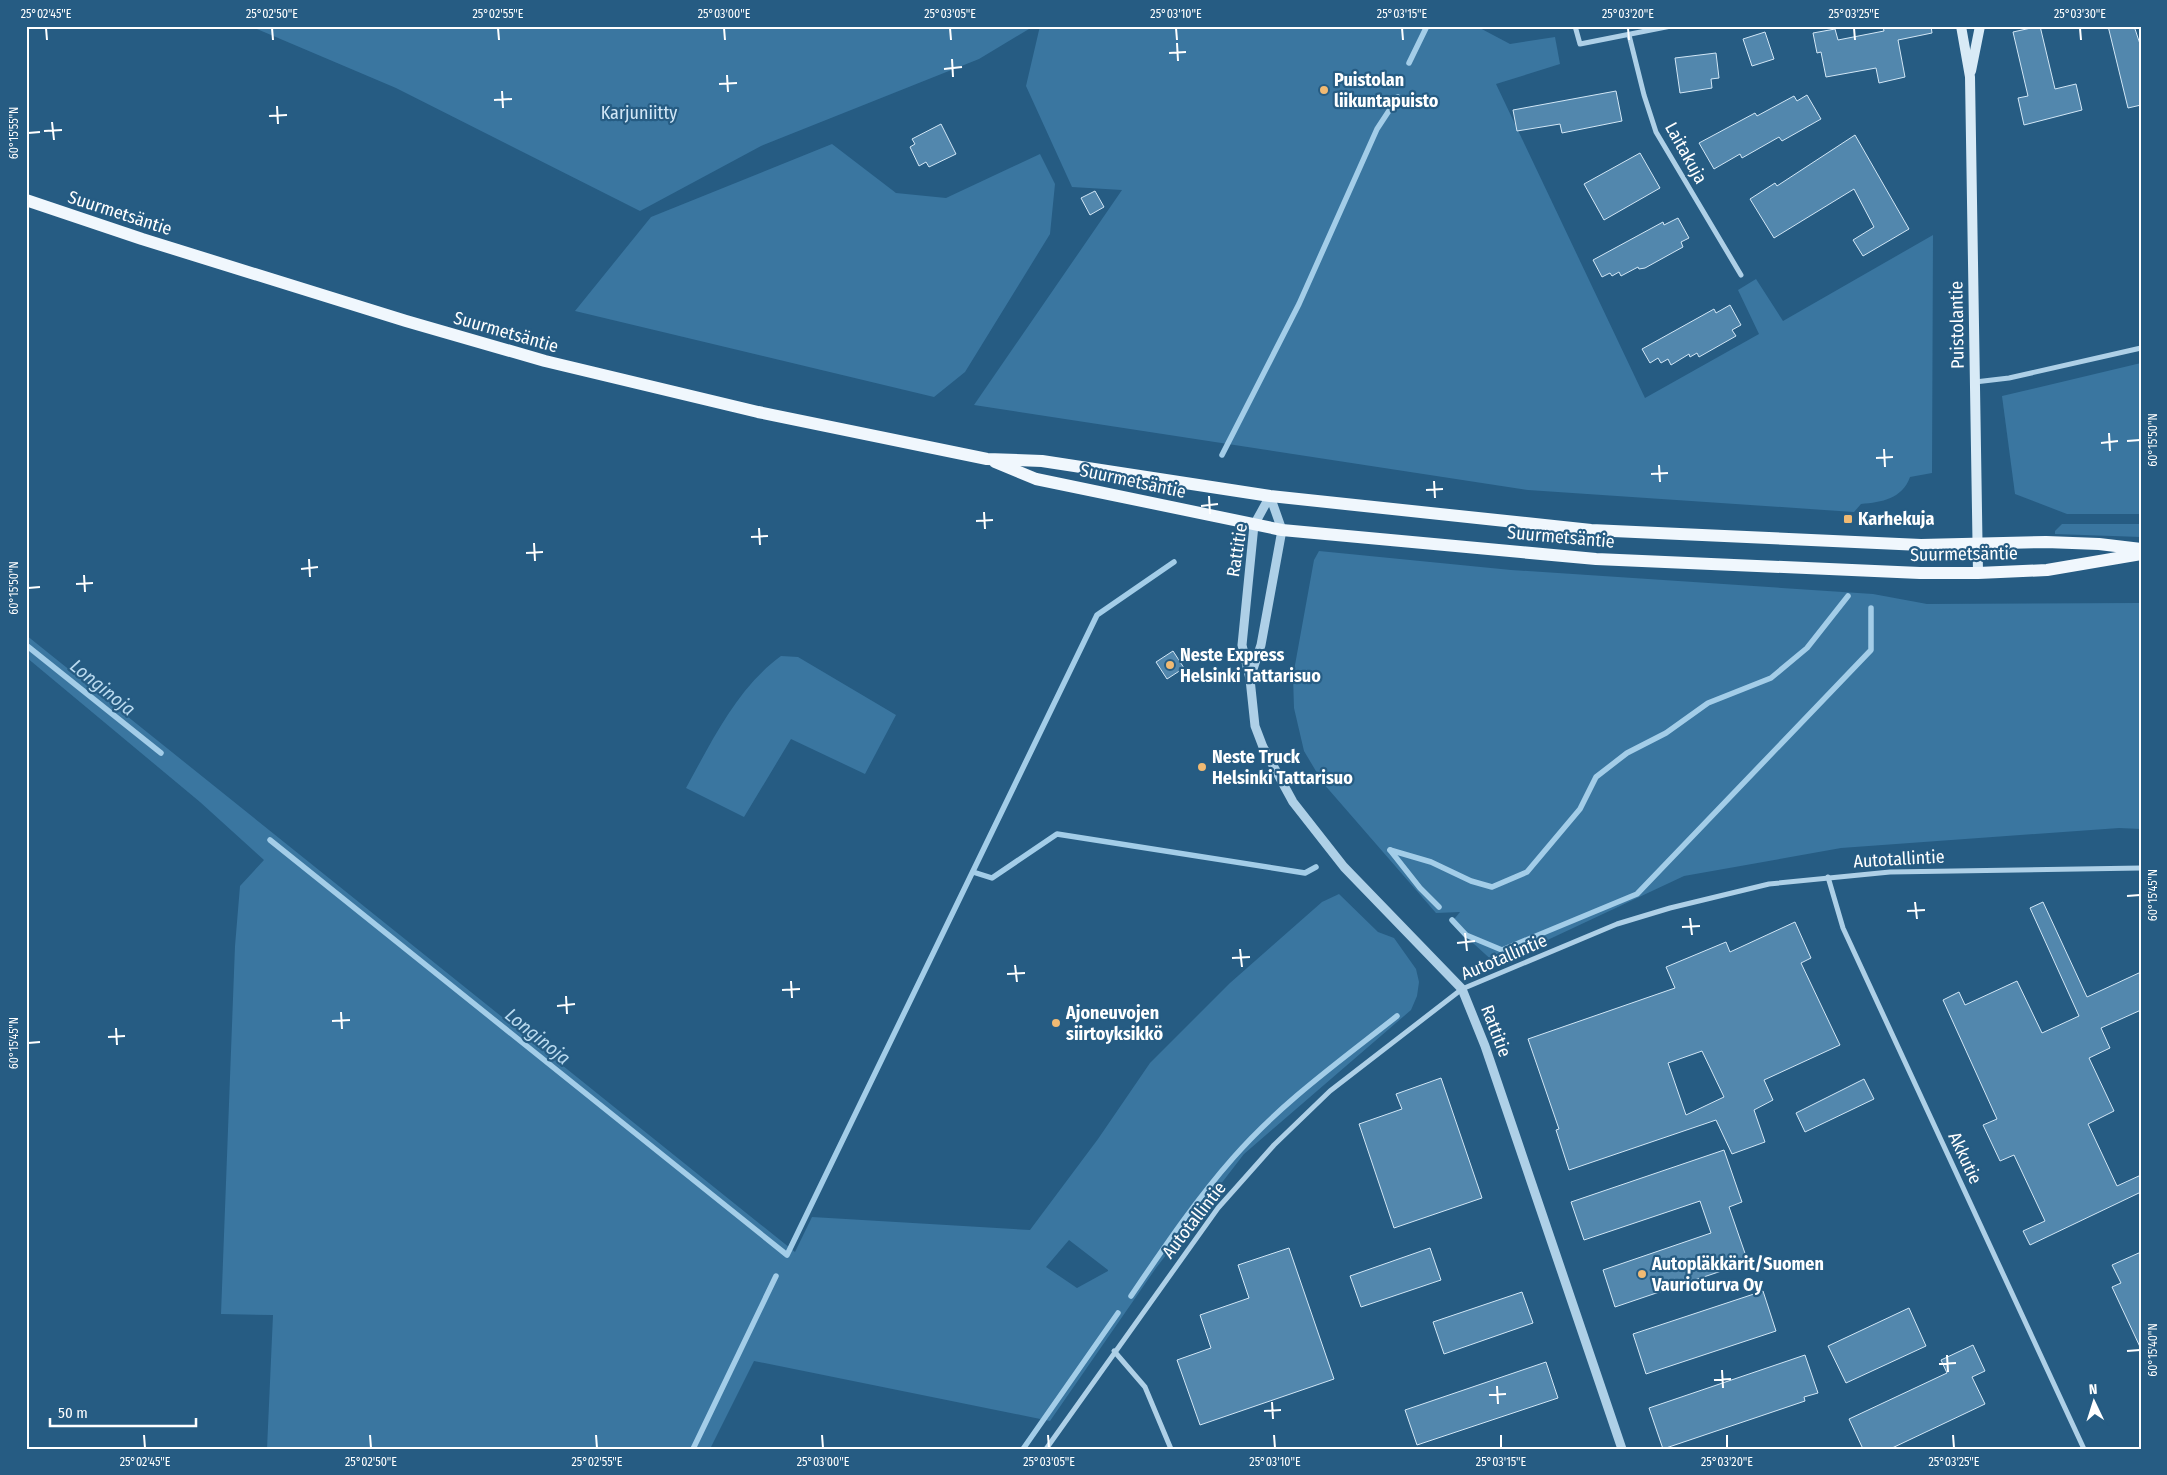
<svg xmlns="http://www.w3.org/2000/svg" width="2167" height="1475" font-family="'Fira Sans Condensed',sans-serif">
<rect width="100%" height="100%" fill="#265c83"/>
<g fill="#3a76a0" fill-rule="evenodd">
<polygon points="250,26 1034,26 979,59 761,146 640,211 396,88"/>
<path d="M1040,26H1476L1510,44L1555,37L1560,64L1496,84L1645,398L1759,334L1738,290L1756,279L1783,321L1933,235L1932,473L1910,477C1902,499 1882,502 1861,504L1854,512L1528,490L974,405L1122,190L1072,187L1026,86Z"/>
<polygon points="832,144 896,193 946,198 1040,154 1055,184 1050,234 965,372 934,397 575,311 651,217"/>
<polygon points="2141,363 2141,514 2067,514 2015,494 2002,396"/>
<polygon points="2062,524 2141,524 2141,537 2055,534 2055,531"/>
<polygon points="1319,551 1511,570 1873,594 1927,604 2141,603 2141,829 2119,828 1841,848 1684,876 1496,964 1451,923 1460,912 1436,913 1323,783 1304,751 1294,708 1293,676 1314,560"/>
<path d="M26,635L795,1252L812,1217L1030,1230L1098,1139L1150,1063L1230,983L1322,902L1339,894L1378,932L1394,938L1416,969L1419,982L1417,996L1411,1010L1244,1154L1156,1268L1050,1421L754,1361L710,1449H267L273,1315L221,1314L235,946L240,886L264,860L200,802L26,657ZM1069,1240L1108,1270V1271L1077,1288L1046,1267Z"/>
<path d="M781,656L798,657L896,715L865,774L791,739L744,817L686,788C712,741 737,688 781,656Z"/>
</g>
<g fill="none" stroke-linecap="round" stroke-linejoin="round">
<g stroke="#a3cde8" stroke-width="5.5">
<polyline points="1409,63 1427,26"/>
<polyline points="1222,455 1299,304 1377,129 1398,97"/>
<polyline points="26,645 161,753"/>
<polyline points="270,840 787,1255 1097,615 1174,562"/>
<polyline points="1390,850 1431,862 1471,881 1492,887 1527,872 1580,809 1596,777 1627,753 1666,733 1708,703 1771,678 1807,648 1848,596"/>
<polyline points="1390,850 1420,888 1439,907"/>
<polyline points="973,872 992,878 1057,834 1305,873 1316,867"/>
<polyline points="1452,920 1466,935 1502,950 1637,894 1871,650 1871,608"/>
<path d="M1131,1296C1163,1249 1195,1201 1233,1158C1281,1103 1340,1061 1397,1016"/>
<polyline points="693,1449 776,1276"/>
<polyline points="1023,1449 1118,1313"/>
</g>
</g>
<g fill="#5287ad" stroke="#d2e7f6" fill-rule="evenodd">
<polygon points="1883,26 1931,26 1932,33 1898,40 1905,77 1879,83 1876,68 1826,77 1821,52 1817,53 1813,33 1835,29 1838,40 1884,31"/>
<polygon points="2040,26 2055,89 2076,84 2082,110 2024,125 2018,98 2028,96 2013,32"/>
<polygon points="2108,26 2134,26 2141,47 2141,105 2128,108"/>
<polygon points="1765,32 1774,59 1752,66 1743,39"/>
<polygon points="1716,53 1719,78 1711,79 1712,88 1680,93 1675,58"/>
<polygon points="1616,91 1622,121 1562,133 1560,124 1517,131 1513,110"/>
<polygon points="1807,95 1821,119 1782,141 1779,137 1742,158 1740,154 1714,169 1699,143 1755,113 1757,116 1794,96 1797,101"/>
<polygon points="941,124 956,154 929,167 926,162 919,166 910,147 915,144 912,139"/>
<polygon points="1855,135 1909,229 1863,256 1853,240 1874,227 1854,189 1774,238 1750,199 1775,183 1777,186"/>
<polygon points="1640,153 1660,188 1604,220 1584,184"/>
<polygon points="1095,191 1104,207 1090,215 1081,198"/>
<polygon points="1678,218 1689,238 1681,242 1683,247 1645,268 1639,269 1638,267 1621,276 1619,272 1612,276 1610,273 1602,277 1593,260 1663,222 1664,225"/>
<polygon points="1730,305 1741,325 1732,330 1736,336 1699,357 1697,353 1690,357 1689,354 1671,365 1668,359 1661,363 1658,358 1650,363 1642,349 1714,309 1716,313"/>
<polygon points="1173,651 1184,668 1167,679 1156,662"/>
<polygon points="2043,902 2087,997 2141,972 2141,1010 2101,1028 2110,1048 2089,1058 2114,1111 2088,1124 2117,1186 2141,1175 2141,1192 2030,1245 2023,1231 2045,1221 2014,1155 2000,1161 1983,1125 1997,1119 1943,1000 1959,992 1965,1005 2017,981 2042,1033 2079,1016 2030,908"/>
<path d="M1795,922L1811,958L1801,963L1840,1045L1764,1080L1773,1100L1754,1110L1765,1142L1732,1154L1716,1120L1569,1170L1556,1130L1559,1129L1528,1039L1675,988L1666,967L1726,942L1730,952ZM1702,1051L1724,1097L1686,1115L1668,1063Z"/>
<polygon points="1441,1078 1482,1198 1394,1228 1359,1124 1402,1109 1396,1094"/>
<polygon points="1864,1079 1874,1099 1805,1132 1796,1113"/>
<polygon points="1724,1150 1742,1202 1729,1207 1748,1262 1615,1307 1603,1270 1711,1233 1700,1201 1584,1240 1571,1202"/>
<polygon points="1289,1248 1334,1379 1200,1425 1177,1360 1211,1348 1200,1315 1249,1298 1238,1265"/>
<polygon points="1430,1248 1441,1280 1361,1307 1350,1276"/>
<polygon points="2141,1252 2141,1349 2112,1287 2121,1283 2112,1265"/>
<polygon points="1763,1291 1776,1331 1646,1374 1633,1334"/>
<polygon points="1522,1292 1533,1323 1444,1354 1433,1322"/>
<polygon points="1909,1308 1926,1346 1846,1383 1828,1346"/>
<polygon points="1973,1345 1985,1371 1972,1377 1985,1404 1890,1449 1863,1449 1849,1419 1947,1373 1941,1360"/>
<polygon points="1805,1355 1818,1393 1804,1397 1805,1401 1663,1449 1649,1408"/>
<polygon points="1546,1362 1558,1398 1417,1445 1405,1410"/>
</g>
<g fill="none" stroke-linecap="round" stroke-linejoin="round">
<g stroke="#aed0e7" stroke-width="5">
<polyline points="1575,26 1580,44 1671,26"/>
<polyline points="1629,35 1644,95 1656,132 1741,275"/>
<polyline points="1975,382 2009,378 2141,348"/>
<polyline points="1828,877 1843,928 2084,1449"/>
<polyline points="1114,1351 1145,1387 1171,1449"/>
<polyline points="1046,1449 1218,1208 1274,1145 1330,1091 1462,989 1617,924 1670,908 1769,884 1890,872 2141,868"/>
</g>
<g stroke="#aed0e7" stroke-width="9">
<polyline points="1270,496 1254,525 1242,645 1250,679 1255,726 1263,747 1293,802 1344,867 1462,989 1485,1046 1622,1449"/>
<polyline points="1250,678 1261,645 1282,530 1270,496"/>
</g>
<g stroke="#d8eaf6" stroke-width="10">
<polyline points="1961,26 1970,77 1978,573"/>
<polyline points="1971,71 1980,26"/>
</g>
<g stroke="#f0f7fd" stroke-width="12">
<polyline points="26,200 142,239 406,321 545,361 758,412 987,459 1042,461 1270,496 1591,530 1921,545 2046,542 2099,544 2141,549"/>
<polyline points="995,462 1036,479 1282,530 1596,559 1920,573 1978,573 2047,570 2141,554"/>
</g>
</g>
<path fill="none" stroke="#fff" stroke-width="2" d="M46,28L47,40M272,28L273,40M498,28L499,40M724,28L725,40M950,28L951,40M1176,28L1177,40M1402,28L1403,40M1628,28L1629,40M1854,28L1855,40M2080,28L2081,40M1177,43L1178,61M1169,53L1186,52M952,59L953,77M944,69L962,67M727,75L728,92M719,84L737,83M502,91L503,108M494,100L512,99M277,106L278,124M269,116L287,115M52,122L54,140M44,131L62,130M28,133L40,132M2109,433L2110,451M2127,441L2140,440M2101,443L2118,441M1884,449L1885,467M1876,458L1893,457M1659,465L1660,482M1651,474L1668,473M1434,481L1435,498M1426,490L1443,489M1209,496L1210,514M1201,506L1218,504M984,512L985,529M976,521L993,520M759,528L760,545M751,537L768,536M534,543L535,561M526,553L543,552M309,559L310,577M301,569L318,567M84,575L85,592M76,584L93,583M28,588L40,587M2127,896L2140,895M1915,902L1917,919M1907,911L1925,910M1690,918L1692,935M1682,927L1700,926M1465,933L1467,951M1457,943L1475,941M1240,949L1242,967M1232,958L1250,957M1015,965L1017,982M1007,974L1025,973M791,981L792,998M782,990L800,989M566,996L567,1014M557,1006L575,1004M341,1012L342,1029M332,1021L350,1020M116,1028L117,1045M108,1037L125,1036M28,1043L40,1042M2127,1351L2140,1350M1947,1355L1948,1372M1939,1364L1956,1363M1722,1370L1723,1388M1714,1380L1731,1379M1497,1386L1498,1404M1489,1395L1506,1394M1272,1402L1273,1419M1264,1411L1281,1410M144,1435L145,1448M370,1435L371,1448M596,1435L597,1448M822,1435L823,1448M1048,1435L1049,1448M1274,1435L1275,1448M1501,1435V1448M1727,1435V1448M1953,1435L1954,1448"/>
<g fill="#f1ba73" stroke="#265c83" stroke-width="2">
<circle cx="1324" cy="90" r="5"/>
<rect x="1843" y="514" width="10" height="10" rx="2.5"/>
<circle cx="1170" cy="665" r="5"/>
<circle cx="1202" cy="767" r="5"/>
<circle cx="1056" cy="1023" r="5"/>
<circle cx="1642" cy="1274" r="5"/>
</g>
<g text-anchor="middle" stroke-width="4.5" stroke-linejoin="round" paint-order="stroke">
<g font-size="18" font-weight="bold" fill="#fff" stroke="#265c83" text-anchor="start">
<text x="1334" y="86">Puistolan<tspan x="1334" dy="21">liikuntapuisto</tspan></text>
<text x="1858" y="525">Karhekuja</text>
<text x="1180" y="661">Neste Express<tspan x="1180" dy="21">Helsinki Tattarisuo</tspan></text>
<text x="1212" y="763">Neste Truck<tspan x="1212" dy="21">Helsinki Tattarisuo</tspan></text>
<text x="1066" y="1019">Ajoneuvojen<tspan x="1066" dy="21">siirtoyksikkö</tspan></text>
<text x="1652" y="1270">Autopläkkärit/Suomen<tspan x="1652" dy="21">Vaurioturva Oy</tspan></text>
</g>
<g font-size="18" fill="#d2e7f6" stroke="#265c83">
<text x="639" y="119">Karjuniitty</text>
</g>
<g font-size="18" fill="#fff" stroke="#265c83">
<text transform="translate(1686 153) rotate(61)" y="6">Laitakuja</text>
<text transform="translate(120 213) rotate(18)" y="6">Suurmetsäntie</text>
<text transform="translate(1957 325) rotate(-91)" y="6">Puistolantie</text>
<text transform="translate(506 332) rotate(16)" y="6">Suurmetsäntie</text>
<text transform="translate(1133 481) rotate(12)" y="6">Suurmetsäntie</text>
<text transform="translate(1561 537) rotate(5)" y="6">Suurmetsäntie</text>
<text transform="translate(1237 550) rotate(-81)" y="6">Rattitie</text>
<text transform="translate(1964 554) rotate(-1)" y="6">Suurmetsäntie</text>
<text transform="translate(1899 859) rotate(-3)" y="6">Autotallintie</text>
<text transform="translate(1504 957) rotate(-23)" y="6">Autotallintie</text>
<text transform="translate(1496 1031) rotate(69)" y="6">Rattitie</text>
<text transform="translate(1965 1158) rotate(65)" y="6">Akkutie</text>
<text transform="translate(1194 1220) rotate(-52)" y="6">Autotallintie</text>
</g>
<g font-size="19" font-style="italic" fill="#badaef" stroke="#265c83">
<text transform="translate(103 687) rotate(39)" y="7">Longinoja</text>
<text transform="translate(538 1036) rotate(39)" y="7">Longinoja</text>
</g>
</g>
<rect width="2167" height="1475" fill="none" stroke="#265c83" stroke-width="55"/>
<g transform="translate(2094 1402) rotate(356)" stroke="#265c83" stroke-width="4" paint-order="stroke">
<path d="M0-4L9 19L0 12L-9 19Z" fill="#ffffff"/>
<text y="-8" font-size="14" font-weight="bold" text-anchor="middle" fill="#ffffff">N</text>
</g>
<path d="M50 1418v8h146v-8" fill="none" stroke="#ffffff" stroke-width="2.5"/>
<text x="58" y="1418" font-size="15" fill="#ffffff" stroke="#265c83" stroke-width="4" paint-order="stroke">50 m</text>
<rect x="28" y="28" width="2112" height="1420" fill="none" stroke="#fff" stroke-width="2"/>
<g font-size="12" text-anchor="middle" fill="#fff">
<text x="46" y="18">25°02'45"E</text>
<text x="272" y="18">25°02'50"E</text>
<text x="498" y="18">25°02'55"E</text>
<text x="724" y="18">25°03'00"E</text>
<text x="950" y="18">25°03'05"E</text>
<text x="1176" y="18">25°03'10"E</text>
<text x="1402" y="18">25°03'15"E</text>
<text x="1628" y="18">25°03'20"E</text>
<text x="1854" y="18">25°03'25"E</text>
<text x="2080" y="18">25°03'30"E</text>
<text transform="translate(14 133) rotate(-90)" y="4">60°15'55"N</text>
<text transform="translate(2153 440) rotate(-90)" y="4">60°15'50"N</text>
<text transform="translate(14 588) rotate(-90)" y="4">60°15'50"N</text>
<text transform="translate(2153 895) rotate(-90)" y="4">60°15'45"N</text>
<text transform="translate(14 1043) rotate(-90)" y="4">60°15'45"N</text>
<text transform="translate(2153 1350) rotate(-90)" y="4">60°15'40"N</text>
<text x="145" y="1466">25°02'45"E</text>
<text x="371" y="1466">25°02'50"E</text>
<text x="597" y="1466">25°02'55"E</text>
<text x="823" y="1466">25°03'00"E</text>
<text x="1049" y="1466">25°03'05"E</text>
<text x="1275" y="1466">25°03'10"E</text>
<text x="1501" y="1466">25°03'15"E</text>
<text x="1727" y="1466">25°03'20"E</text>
<text x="1954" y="1466">25°03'25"E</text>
</g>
</svg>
